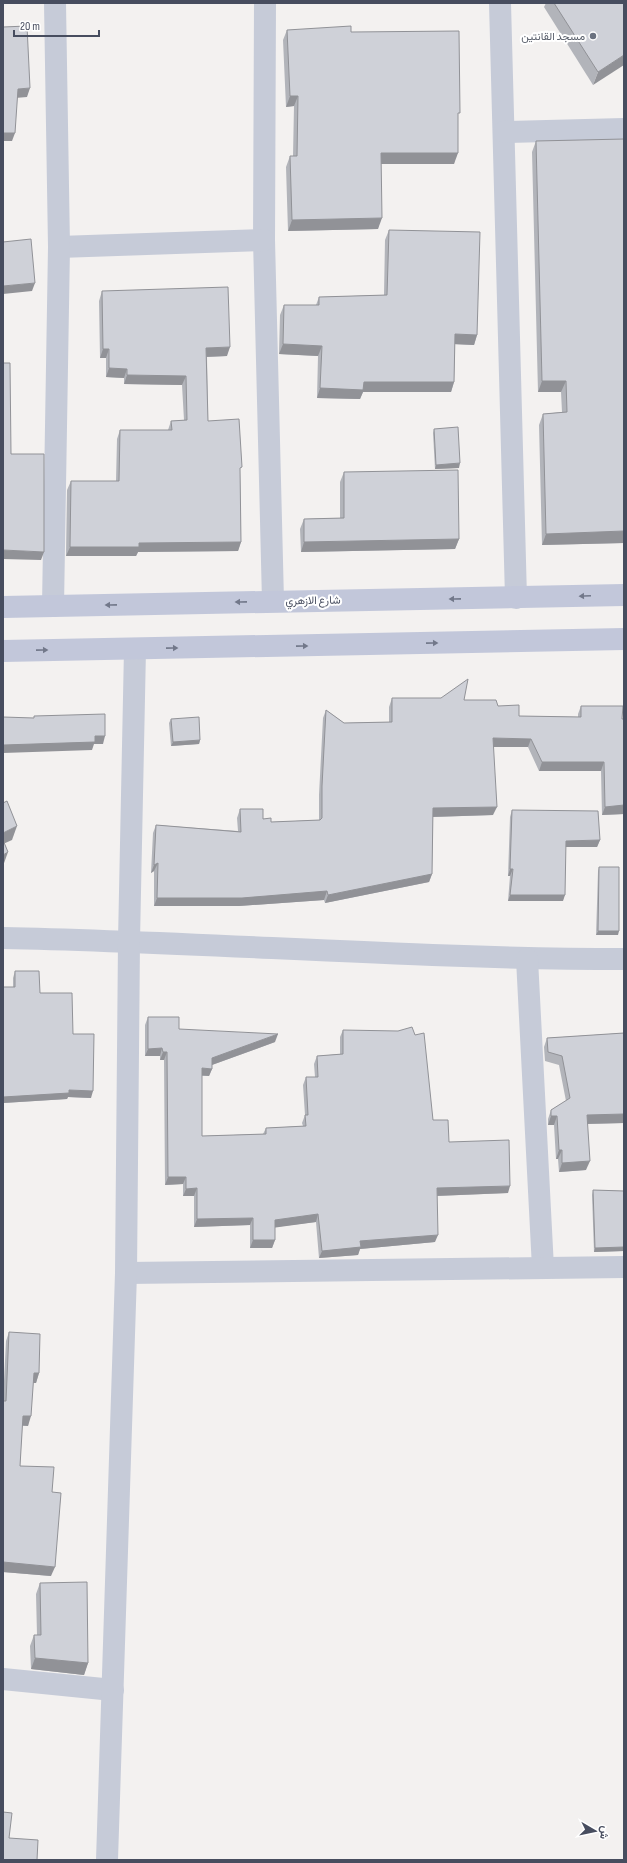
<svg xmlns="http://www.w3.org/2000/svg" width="627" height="1863" font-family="'Sofia Sans Condensed',Vazirmatn,sans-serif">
<rect width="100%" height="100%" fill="#f3f1f0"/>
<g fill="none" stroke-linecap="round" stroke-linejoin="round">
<g stroke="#c6cbd8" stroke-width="22">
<polyline points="265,3 264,240 273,601"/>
<polyline points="500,3 516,598"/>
<polyline points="504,132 624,129"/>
<polyline points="59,247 264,240"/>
<polyline points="53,606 59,247 55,3"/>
<path d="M3,938C210,942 417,959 624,959"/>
<polyline points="527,959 543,1268"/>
<polyline points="126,1273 624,1267"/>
<polyline points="3,1679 113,1690"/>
<polyline points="107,1860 126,1273 129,941 135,649"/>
</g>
<g stroke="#c2c7da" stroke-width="22">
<polyline points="3,607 624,595"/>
<polyline points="3,651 624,639"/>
</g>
</g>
<g fill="#b2b4ba">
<polygon points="546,3 624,3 593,85 544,7"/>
<polygon points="287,30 351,32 458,118 454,164 381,164 378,229 288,231 286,167 290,156 293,156 294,106 286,107 283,40"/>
<polygon points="624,139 624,543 542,545 539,425 543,414 562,412 561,392 538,392 532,152 536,141"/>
<polygon points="389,230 477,335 474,345 455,344 454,382 451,392 363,392 360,399 317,398 318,356 279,354 280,315 284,305 316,305 319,297 384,295 385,240"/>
<polygon points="102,291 227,356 207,357 208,421 240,472 241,542 238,551 138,552 136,556 66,556 67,490 71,481 116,481 117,439 120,430 168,430 171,421 184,420 182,385 124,384 124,378 106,377 106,358 100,358 99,301"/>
<polygon points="434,429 459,468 435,469 433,433"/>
<polygon points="344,472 459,539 455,549 301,552 300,529 304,519 340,518 340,482"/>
<polygon points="392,698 464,700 498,706 519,716 578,717 578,714 581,706 624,719 624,814 602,815 601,771 539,771 528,747 493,747 493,815 433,817 432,874 429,882 325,903 324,900 239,906 154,906 154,871 151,873 153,833 156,825 238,831 237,818 240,809 271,822 319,820 319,795 323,718 326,710 344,723 389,722 389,707"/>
<polygon points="171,719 200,740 199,744 171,746 169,723"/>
<polygon points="512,810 600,840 597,847 565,847 563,901 508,901 510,876 508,876 510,817"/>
<polygon points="599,867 618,935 596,935 598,871"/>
<polygon points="15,971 40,993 73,1034 91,1098 68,1097 67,1099 3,1103 3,987 13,987 13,978"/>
<polygon points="148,1017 179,1029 275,1042 212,1065 212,1069 209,1076 202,1076 202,1136 263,1134 266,1128 303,1126 302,1123 305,1115 303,1085 306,1077 315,1077 314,1064 317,1056 340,1054 340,1037 343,1030 433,1120 449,1142 508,1193 437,1196 435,1242 360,1249 358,1255 319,1258 316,1222 275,1227 275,1240 272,1248 250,1248 250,1225 194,1227 194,1196 183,1196 183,1184 165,1185 164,1060 160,1060 160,1056 145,1056 145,1025"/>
<polygon points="624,1033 624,1123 587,1124 586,1170 559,1172 558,1159 556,1159 554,1125 548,1125 548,1119 551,1110 566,1101 559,1065 545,1061 544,1047 547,1038"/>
<polygon points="593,1190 624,1191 624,1251 594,1252 592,1195"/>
<polygon points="9,1332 39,1373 36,1383 33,1383 28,1426 22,1426 20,1466 52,1492 51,1576 3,1572 3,1401 6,1341"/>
<polygon points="40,1583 88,1663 84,1675 31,1669 30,1646 34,1635 37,1635 36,1594"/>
</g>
<g fill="#919297">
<polygon points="624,55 624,65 593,85 598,72"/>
<polygon points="30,88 27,97 15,98 18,89"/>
<polygon points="290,96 298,96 294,106 286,107"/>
<polygon points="3,133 15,133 12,141 3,141"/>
<polygon points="381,153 458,153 454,164 377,164"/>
<polygon points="382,218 378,229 288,231 292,220"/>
<polygon points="35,283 32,291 3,294 3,286"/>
<polygon points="455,334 477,335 474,345 451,344"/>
<polygon points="283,344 322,346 318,356 279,354"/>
<polygon points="230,347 227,356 203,357 206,348"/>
<polygon points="103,349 109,349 106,358 100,358"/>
<polygon points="109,368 127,369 124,378 106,377"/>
<polygon points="127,375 186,376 182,385 124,384"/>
<polygon points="542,381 566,381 561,392 538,392"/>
<polygon points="364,382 454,382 451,392 363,392 360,399 317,398 320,388"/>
<polygon points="460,463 459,468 435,469 436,465"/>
<polygon points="624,531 624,543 542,545 546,534"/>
<polygon points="459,539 455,549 301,552 304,542"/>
<polygon points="241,542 238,551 138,552 136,556 66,556 70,547 139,543"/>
<polygon points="3,550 44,552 41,560 3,559"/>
<polygon points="95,736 105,736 103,744 94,744 92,750 3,753 3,745"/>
<polygon points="493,738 531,739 528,747 490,747"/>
<polygon points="200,740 199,744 171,746 173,742"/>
<polygon points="542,762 604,762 601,771 539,771"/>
<polygon points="624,805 624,814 602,815 605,807"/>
<polygon points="497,807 493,815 430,817 433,808"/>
<polygon points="17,826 12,840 3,844 3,833"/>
<polygon points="600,840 597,847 563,847 566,841"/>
<polygon points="8,852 3,866 3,855"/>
<polygon points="158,863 154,871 151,873 154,865"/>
<polygon points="510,869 513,869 510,876 508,876"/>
<polygon points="432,874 429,882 325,903 328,895"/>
<polygon points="327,891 324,900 239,906 154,906 157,898"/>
<polygon points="510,895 565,895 563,901 508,901"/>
<polygon points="598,931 619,931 618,935 596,935"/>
<polygon points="278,1034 275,1042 209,1066 212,1058"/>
<polygon points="162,1048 160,1056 145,1056 148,1049"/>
<polygon points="163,1052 167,1052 164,1060 160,1060"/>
<polygon points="202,1068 212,1069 209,1076 199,1075"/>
<polygon points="69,1090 93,1091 91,1098 68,1097 67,1099 3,1103 3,1097"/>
<polygon points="624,1114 624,1123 583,1124 587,1115"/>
<polygon points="551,1116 557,1116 554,1125 548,1125"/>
<polygon points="559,1150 562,1150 558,1159 556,1159"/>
<polygon points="590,1161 586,1170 559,1172 562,1163"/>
<polygon points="168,1177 186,1177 183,1184 165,1185"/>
<polygon points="510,1186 508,1193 434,1196 437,1188"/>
<polygon points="197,1188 194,1196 183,1196 186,1189"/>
<polygon points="318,1214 316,1222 272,1228 275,1220"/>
<polygon points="253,1218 250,1225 194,1227 197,1219"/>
<polygon points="438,1235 435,1242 360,1249 358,1255 319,1258 322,1251 360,1241"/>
<polygon points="253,1240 275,1240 272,1248 250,1248"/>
<polygon points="624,1247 624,1251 594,1252 595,1248"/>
<polygon points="34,1373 39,1373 36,1383 30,1383"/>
<polygon points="23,1416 31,1416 28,1426 19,1425"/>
<polygon points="3,1562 55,1567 51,1576 3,1572"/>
<polygon points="35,1658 88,1663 84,1675 31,1669"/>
</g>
<g fill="#cfd1d8" stroke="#919297">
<polygon points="554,3 624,3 624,55 598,72"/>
<polygon points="27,26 30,88 18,89 15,133 3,133 3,27"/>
<polygon points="351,26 351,32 459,31 460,113 458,113 458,153 381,153 382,218 292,220 290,156 297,156 298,96 290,96 287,30"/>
<polygon points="624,139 624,531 546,534 543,414 567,412 566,381 542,381 536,141"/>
<polygon points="389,230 480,232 477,335 455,334 454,382 364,382 363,390 320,388 322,346 283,344 284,305 319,305 319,297 387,295"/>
<polygon points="31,239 35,283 3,286 3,242"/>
<polygon points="228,287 230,347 206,348 208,421 239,419 242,467 240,468 241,542 139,543 139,547 70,547 71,481 119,481 120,430 172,430 171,421 187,420 186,376 127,375 127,369 109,368 109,349 103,349 102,291"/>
<polygon points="3,363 10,363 11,454 44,454 44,552 3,550"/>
<polygon points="458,427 460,463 436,465 434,429"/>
<polygon points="458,470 459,539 304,542 304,519 344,518 344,472"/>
<polygon points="468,679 464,700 496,700 498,706 519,705 519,716 581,717 581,706 623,706 622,719 624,719 624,805 605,807 604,762 542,762 531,739 493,738 497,807 433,808 432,874 328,895 327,891 242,898 157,898 158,863 154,865 156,825 241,832 240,809 263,809 263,819 271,818 271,822 320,820 322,818 322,786 326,710 344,723 392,722 392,698 441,698"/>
<polygon points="105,714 105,736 95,736 95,742 3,745 3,717 34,718 34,716"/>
<polygon points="199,717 200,740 173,742 171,719"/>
<polygon points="7,801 17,826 3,833 3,803"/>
<polygon points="512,810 598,811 600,840 566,841 565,895 510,895 513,869 510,869"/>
<polygon points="3,840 8,852 3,855"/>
<polygon points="599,867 619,867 619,931 598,931"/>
<polygon points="15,971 39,971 40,993 72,993 73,1034 94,1034 93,1091 69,1090 69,1093 3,1097 3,987 15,987"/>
<polygon points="148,1017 179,1017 179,1029 278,1034 212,1058 212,1069 202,1068 202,1136 266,1134 266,1128 306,1126 305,1115 308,1115 306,1077 318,1077 317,1056 343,1054 343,1030 398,1031 412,1027 415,1035 424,1033 433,1120 448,1120 449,1142 509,1140 510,1186 437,1188 438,1235 360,1241 361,1247 322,1251 318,1214 275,1220 275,1240 253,1240 253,1218 197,1219 197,1188 186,1189 186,1177 168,1177 167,1052 163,1052 162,1048 148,1049"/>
<polygon points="624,1033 624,1114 587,1115 590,1161 562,1163 562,1150 559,1150 557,1116 551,1116 551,1110 570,1098 562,1056 548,1052 547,1038"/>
<polygon points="593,1190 624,1191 624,1247 595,1248"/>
<polygon points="9,1332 40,1334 39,1373 34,1373 31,1416 23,1416 20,1466 54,1467 52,1492 61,1493 55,1567 3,1562 3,1401 6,1401"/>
<polygon points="87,1582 88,1663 35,1658 34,1635 41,1635 40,1583"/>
<polygon points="3,1812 12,1813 9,1838 38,1840 37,1860 3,1860"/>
</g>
<defs><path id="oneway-solid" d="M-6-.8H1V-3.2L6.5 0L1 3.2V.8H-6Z"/></defs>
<g fill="#72788a">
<use href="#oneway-solid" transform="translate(585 596) rotate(178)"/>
<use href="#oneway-solid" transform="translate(455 599) rotate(179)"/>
<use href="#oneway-solid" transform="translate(241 602) rotate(179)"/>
<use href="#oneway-solid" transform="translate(111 605) rotate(179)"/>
<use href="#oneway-solid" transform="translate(432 643) rotate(-1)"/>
<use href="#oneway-solid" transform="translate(302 646) rotate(-1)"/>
<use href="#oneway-solid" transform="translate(172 648) rotate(-1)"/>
<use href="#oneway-solid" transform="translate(42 650) rotate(-1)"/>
</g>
<circle fill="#6b7280" stroke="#fff" stroke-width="1.5" cx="593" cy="36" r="4"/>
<g text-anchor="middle" stroke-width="4" stroke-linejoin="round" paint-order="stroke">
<g font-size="11" fill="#5b616d" stroke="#fff" text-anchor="end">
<text x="585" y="40">مسجد القانتين</text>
</g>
<g font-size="11" fill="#474d5f" stroke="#fff">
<text transform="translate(313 600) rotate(-1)" y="4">شارع الازهري</text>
</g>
</g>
<rect width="627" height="1863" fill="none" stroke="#474d5f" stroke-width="8"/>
<g transform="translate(595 1831) rotate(99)" stroke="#ffffff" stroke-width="3" paint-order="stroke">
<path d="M0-3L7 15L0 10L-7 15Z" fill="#474d5f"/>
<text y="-6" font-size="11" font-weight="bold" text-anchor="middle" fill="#474d5f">ش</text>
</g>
<path d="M14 30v6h85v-6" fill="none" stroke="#474d5f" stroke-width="2"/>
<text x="20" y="30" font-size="12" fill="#474d5f" stroke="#ffffff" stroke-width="3" paint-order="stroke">20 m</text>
</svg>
